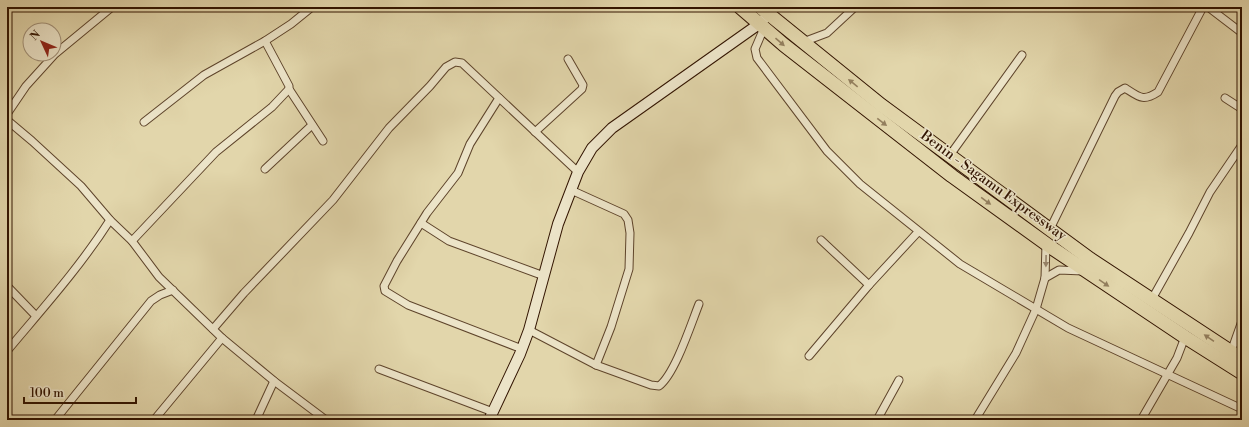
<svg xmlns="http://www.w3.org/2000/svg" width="1249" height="427" font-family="'Libre Bodoni',serif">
<rect width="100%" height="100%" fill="#e2d6ab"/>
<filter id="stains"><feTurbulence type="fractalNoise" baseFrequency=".005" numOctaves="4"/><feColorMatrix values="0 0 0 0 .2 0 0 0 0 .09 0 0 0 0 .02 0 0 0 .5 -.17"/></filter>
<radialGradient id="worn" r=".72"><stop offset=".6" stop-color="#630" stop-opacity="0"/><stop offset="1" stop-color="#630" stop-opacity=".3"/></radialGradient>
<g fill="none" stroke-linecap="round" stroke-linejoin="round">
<g stroke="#5e442b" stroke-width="9">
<g id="street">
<polyline points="1208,7 1242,33"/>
<polyline points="764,28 755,49 757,58 827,151 860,184 960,264 1068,328 1242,409"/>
<polyline points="265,41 289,86 289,89 323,141"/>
<polyline points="803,42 827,33 855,7"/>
<polyline points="499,98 470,144 458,173 427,213 397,261 384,286 385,291 408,305 522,349"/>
<polyline points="1225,98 1242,109"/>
<polyline points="7,114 26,86 55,54 112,7"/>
<polyline points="7,120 32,141 81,186 110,220 132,241 159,277 222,338 274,381 326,420"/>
<polyline points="144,122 204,75 265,41 291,24 312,7"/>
<polyline points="535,132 582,89 583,85 568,59"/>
<polyline points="950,155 1022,55"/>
<polyline points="265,169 312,125"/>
<polyline points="571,190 624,214 628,220 630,233 629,269 611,327 596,365"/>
<polyline points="421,223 449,241 544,276"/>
<path d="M1050,229L1115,96L1118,92L1125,88C1139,97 1143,102 1158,92L1203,7"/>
<polyline points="821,240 869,285"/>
<polyline points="132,241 216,152 272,107 289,89"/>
<polyline points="1045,278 1059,270 1083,271"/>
<polyline points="7,286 36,316"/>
<polyline points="1152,299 1189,233 1210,192 1242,145"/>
<polyline points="213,329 244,293 333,200 389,128 430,86 446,67 455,62 462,63 578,172"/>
<path d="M529,330L596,365L651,385L659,386C675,374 691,324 699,304"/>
<path d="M7,351C43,308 80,267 110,220"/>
<polyline points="1231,352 1242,321"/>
<polyline points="809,356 869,285 918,232"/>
<polyline points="379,369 493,412"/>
<polyline points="55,420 151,301 160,295 173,290"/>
<polyline points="154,420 222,338"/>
<polyline points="256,420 274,381"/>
<polyline points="877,420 899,380"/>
<polyline points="975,420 1016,353 1036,309 1045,278 1046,244"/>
<polyline points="1141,420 1177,358 1185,337"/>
</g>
</g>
<g stroke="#321400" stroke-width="12">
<polyline id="secondary" points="489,420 520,354 529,330 558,224 578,172 592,148 612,128 759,24 764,19"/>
</g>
<g stroke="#321400" stroke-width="15">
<g id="highway">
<polyline points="740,7 784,45 952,176 1052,248 1185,337 1242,373"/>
<polyline points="760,7 881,105 1090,259 1242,359"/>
</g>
</g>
<use href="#street" stroke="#ece4c8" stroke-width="7"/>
<use href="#secondary" stroke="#ece4c8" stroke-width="10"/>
<use href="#highway" stroke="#e2d6ab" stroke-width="13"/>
</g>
<defs><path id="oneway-solid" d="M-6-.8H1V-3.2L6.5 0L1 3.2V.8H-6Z"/></defs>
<g fill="#937f5e">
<use href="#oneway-solid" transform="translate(780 42) rotate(41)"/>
<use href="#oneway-solid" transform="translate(853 83) rotate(-141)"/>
<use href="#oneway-solid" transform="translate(882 122) rotate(38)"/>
<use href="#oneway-solid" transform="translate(986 201) rotate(36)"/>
<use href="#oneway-solid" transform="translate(1104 283) rotate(34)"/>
<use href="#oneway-solid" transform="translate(1209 338) rotate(-146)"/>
</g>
<use fill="#98866e" href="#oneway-solid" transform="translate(1046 261) rotate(91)"/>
<g text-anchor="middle" stroke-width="3" stroke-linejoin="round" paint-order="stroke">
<g font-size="14" fill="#321400" stroke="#ece4c8">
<text transform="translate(994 185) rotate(36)" y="5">Benin - Sagamu Expressway</text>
</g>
</g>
<rect width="1249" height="427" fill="none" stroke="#e2d6ab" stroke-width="24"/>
<rect x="8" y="8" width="1233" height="411" fill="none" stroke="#321400" stroke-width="2"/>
<rect x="12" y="12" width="1225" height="403" fill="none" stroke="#321400"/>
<g transform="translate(42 42) rotate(314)"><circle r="19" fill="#ece4c8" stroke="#a29178"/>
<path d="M0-3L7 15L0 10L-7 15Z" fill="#8f2418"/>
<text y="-6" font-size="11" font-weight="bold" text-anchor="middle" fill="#321400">N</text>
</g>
<path d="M24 397v6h112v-6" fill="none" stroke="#321400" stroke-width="2"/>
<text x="30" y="397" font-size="12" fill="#321400" stroke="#ece4c8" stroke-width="3" paint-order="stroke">100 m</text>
<rect width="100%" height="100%" filter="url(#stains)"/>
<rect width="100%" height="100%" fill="url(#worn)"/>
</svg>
